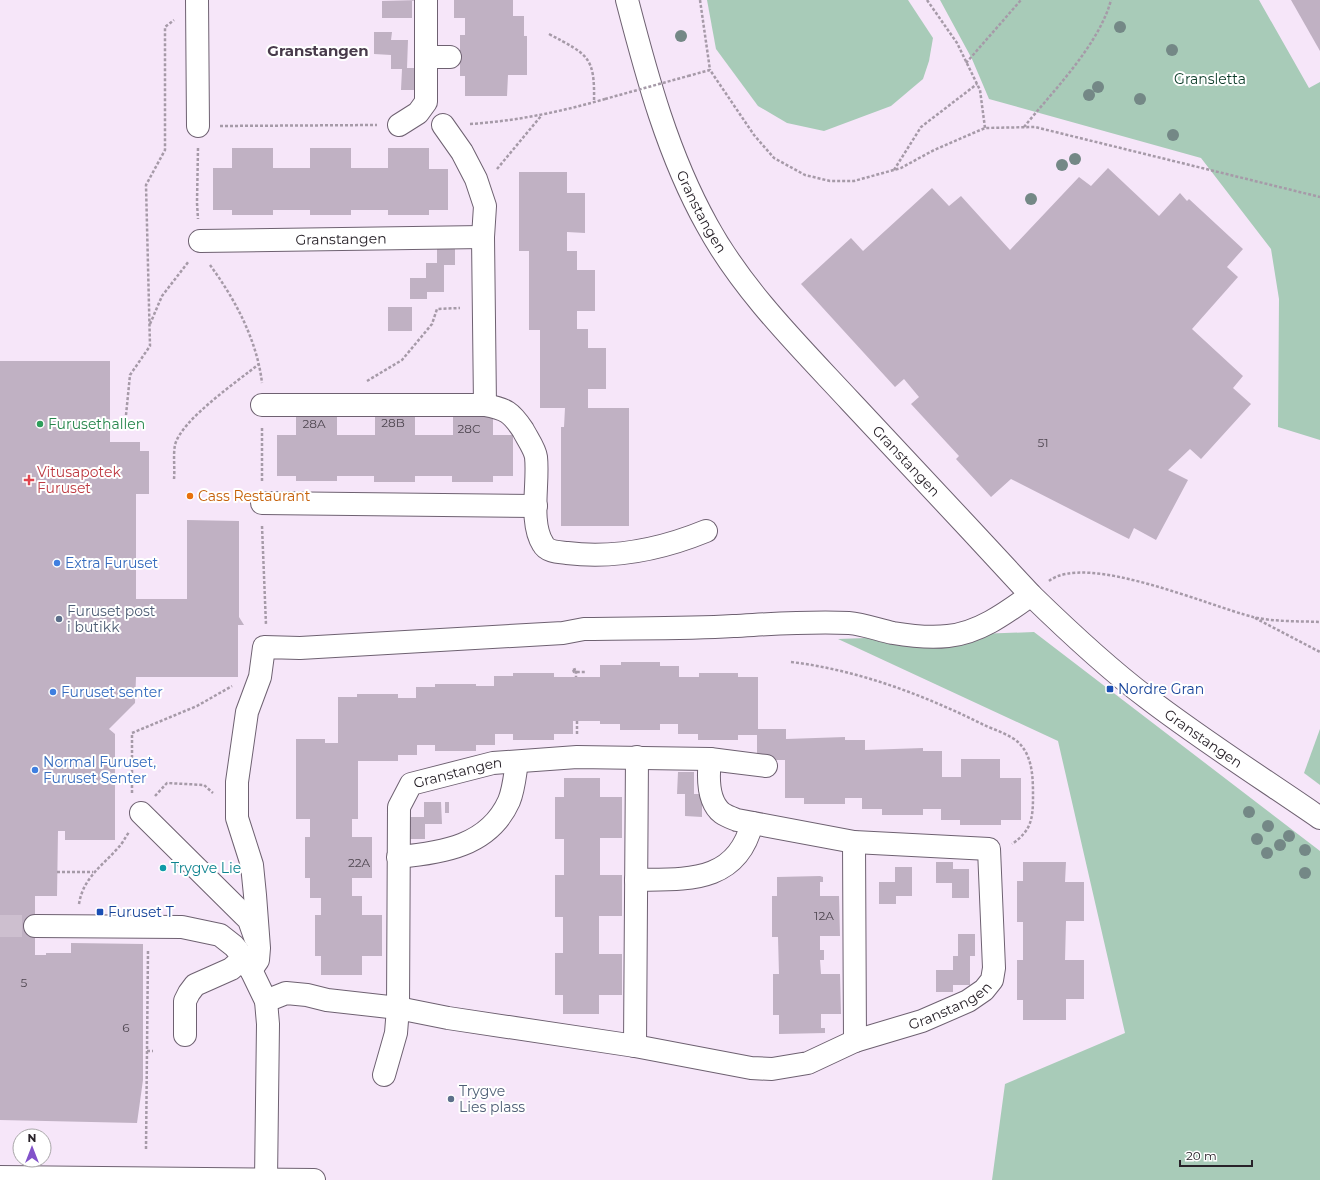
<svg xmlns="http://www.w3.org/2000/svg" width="1320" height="1180" font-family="Montserrat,sans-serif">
<rect width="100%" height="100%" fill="#f6e6f9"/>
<g fill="#a8cbb8">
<polygon points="707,0 908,0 933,38 929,61 923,79 891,106 824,131 787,123 758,106 716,49"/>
<polygon points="940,0 1259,0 1309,88 1320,82 1320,440 1278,427 1279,299 1271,249 1201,158 989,99 972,59"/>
<polygon points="1034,632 1320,851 1320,1180 992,1180 1005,1084 1125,1033 1058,741 838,639"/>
<polygon points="1320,729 1320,785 1304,773"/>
</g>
<g fill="#c0b1c3">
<polygon points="419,0 412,1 412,18 382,18 382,1"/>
<polygon points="454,0 513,0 513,16 524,16 524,36 527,36 527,75 508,75 507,96 465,96 465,76 460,76 460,35 465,35 465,18 454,18"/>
<polygon points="1291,0 1320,0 1320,51"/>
<polygon points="374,32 392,32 391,40 408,40 407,68 419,68 419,90 401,90 402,69 391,69 391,55 374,54"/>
<polygon points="232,148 273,148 273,168 310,168 310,148 351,148 351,168 388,168 388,148 429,148 429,169 448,169 448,210 429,210 429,215 388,215 388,210 351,210 351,215 310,215 310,210 273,210 273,215 232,215 232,210 213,210 213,168 232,168"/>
<polygon points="1108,168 1159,216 1180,193 1187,201 1189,199 1243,249 1227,267 1238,277 1192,329 1243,376 1233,388 1251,404 1201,459 1190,449 1168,470 1188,480 1156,540 1134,528 1129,539 1011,479 991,497 956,459 959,456 911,404 919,397 904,379 895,387 801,284 851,238 863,251 932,188 949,206 961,196 1010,250 1079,177 1091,186"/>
<polygon points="519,172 567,172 567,193 585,193 585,233 567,232 567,251 577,251 577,270 595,270 595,311 577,311 577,329 588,329 588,348 606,348 606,389 588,389 588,408 629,408 629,526 561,526 561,427 564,427 565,408 540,408 540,330 529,330 529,251 519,251"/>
<polygon points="437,242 455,242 455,265 444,265 444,292 427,292 427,299 410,299 410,278 426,278 426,263 437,263"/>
<rect x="388" y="307" width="24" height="24"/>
<polygon points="0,361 110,361 110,442 140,442 140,451 149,451 149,494 136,494 136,599 187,599 187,520 239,521 239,617 244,625 238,625 238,677 136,677 135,703 109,729 115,734 115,840 65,840 65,831 58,831 57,896 35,896 35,955 46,955 46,953 71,953 71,943 143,944 143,1080 137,1123 0,1120"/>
<polygon points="296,414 337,414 337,435 375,435 375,415 415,415 415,435 453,435 453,415 493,415 493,435 513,435 513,476 493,476 493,482 452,482 452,476 415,476 415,482 374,482 374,476 337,476 337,481 296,481 296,476 277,476 277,435 296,435"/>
<polygon points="621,662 660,662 660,666 679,666 679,677 699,677 699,673 738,673 738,677 758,677 758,729 786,729 786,739 845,737 845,740 865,740 865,750 923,748 923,751 942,751 942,777 961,777 961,759 1000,759 1000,778 1021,778 1021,820 1001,820 1001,825 960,825 960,820 941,820 941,809 923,809 923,815 882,815 882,809 862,809 862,798 845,798 845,804 804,804 804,798 785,798 785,760 757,760 757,735 738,735 738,740 698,740 698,734 678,734 678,724 660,724 660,730 620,730 620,724 600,724 600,721 573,721 573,734 554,734 554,740 513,740 513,734 495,734 495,745 476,745 476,751 435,751 435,745 417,745 417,755 398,755 398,761 358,761 358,819 352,819 352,837 372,837 372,878 352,878 352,896 362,896 362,915 382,915 382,956 362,956 362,975 321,975 321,956 315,956 315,915 321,915 321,898 310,898 310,878 305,878 305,837 310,837 310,819 296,819 296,739 325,739 325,743 338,743 338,697 357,697 357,694 398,694 398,698 416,698 416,687 435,687 435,684 476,684 476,686 494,686 494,676 513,676 513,673 554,673 554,677 600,677 600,665 621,665"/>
<polygon points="678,772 694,772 694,794 702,794 702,817 685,816 685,794 677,794"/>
<polygon points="564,778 600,778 600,797 622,797 622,838 600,838 600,875 622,875 622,916 599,916 599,954 622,954 622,995 599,995 599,1014 563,1014 563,995 555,995 555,953 563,953 563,917 555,917 555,875 564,875 564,839 555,839 555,797 564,797"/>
<polygon points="424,802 441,802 442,824 425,824 425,839 408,839 408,817 424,817"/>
<rect x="445" y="802" width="4" height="11"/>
<polygon points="936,862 953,862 953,869 969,869 969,898 952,898 952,883 936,883"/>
<polygon points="1023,862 1066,862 1065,882 1084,882 1084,921 1066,921 1065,960 1084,960 1084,999 1066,999 1066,1020 1023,1020 1023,1000 1017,1000 1017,960 1023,960 1023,922 1017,922 1017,881 1023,881"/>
<polygon points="895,867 912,867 912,896 896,896 896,904 879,904 879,882 895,882"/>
<polygon points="820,876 823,877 823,882 820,882 820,896 839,896 840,936 820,936 820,950 824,950 824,960 820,960 821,974 840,974 841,1014 821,1014 821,1028 825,1028 825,1033 779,1034 779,1015 773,1015 773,974 779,974 778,937 772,937 772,896 777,896 777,877"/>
<polygon points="958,934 975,934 975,956 970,956 970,985 953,985 953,992 936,992 936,970 953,970 953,956 958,956"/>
</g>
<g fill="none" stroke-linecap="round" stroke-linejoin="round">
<polyline stroke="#cdbfcf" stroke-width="22" stroke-dasharray="22 11" stroke-linecap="butt" points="0,926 35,926"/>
<g stroke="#6e6171" stroke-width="24">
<g id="minor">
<polyline points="197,0 198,126"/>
<path id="s1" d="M627,0C647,77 668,155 707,225C743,291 799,346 850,401C911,466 971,530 1031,595C1068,631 1105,666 1146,697C1202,740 1262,778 1320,818"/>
<polyline points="426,57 450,57"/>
<polyline points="399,125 418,113 426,102 426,0"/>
<path id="s2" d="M200,241L483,237"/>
<polyline points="262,405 485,405 483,237 485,206 476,179 462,152 443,125"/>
<path d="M485,405C506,409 511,412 523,430C527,438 535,449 536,457C539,483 529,522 543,544C547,552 559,552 567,553C616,559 662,549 706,531"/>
<polyline points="262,503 536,506"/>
<polyline points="141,813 249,920 255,937"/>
<polyline points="854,842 855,1041"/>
<path d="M398,857C442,853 489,846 509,801C514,789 515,774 517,762"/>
<path d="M636,880C686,879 737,884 752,823"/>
<polyline points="35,926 182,927 220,935 234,946 244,958 251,970 266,1001 268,1024 266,1180"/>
<path d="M251,970L258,960L259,948L255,895L252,865L237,818V782L247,712L260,677L264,647L300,648L563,633L584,629C634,628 684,629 733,626C772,624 810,621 849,623C863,624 879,630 893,633C911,636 930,638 948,636C979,633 1006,613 1031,595"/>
<path id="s3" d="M266,1001L286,993L307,995L327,1000L398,1008L448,1018L635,1046L751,1068L772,1069L808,1063L855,1041L922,1021L968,1001L984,990L992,980L994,968L989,849L854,842L737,820C732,818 726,816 722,813C707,801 708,776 710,759"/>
<polyline points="185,1035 185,1001 189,993 195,985 231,969 244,958"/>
<polyline points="635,1046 637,757"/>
<path id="s4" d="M384,1075L396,1033L398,1008L399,807L411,784L493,763L577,757L710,759L766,766"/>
<polyline points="0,1177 314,1180"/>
</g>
</g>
<g stroke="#a69aa8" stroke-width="2.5" stroke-dasharray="3 2" stroke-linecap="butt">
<polyline points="700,0 710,70"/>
<polyline points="927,0 957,43 980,90 985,128"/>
<path d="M549,34C588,55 595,56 594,102"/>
<polyline points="966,63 1021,0"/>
<polyline points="688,76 710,70 754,135 774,158 805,175 830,181 854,181 901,168 934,150 985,128 1035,127 1320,197"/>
<path d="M470,124C516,121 560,112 605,99"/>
<polyline points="220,126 377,125"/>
<path d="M1024,127C1053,91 1099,45 1111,0"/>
<polyline points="198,148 197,203 198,219"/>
<polyline points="497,169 541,116"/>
<polyline points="894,170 921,127 977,84"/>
<path d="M210,265C235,299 257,340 262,383"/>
<polyline points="150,324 162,296 189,261"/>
<polyline points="367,381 402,360 432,324 437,309 460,308"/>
<polyline points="126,415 130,375 150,346 146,185 165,150 165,27 174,20"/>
<polyline points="262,428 262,481"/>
<path d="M174,479C175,469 173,455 175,445C181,420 238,381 259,364"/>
<polyline points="262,526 266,625"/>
<path d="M1049,581C1086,552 1209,606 1253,617C1274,622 1299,621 1320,622"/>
<polyline points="1255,618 1320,652"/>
<path d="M791,662C858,670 924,695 984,725C995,730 1011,735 1019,743C1033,757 1033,779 1033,797C1033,819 1031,831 1012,844"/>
<polyline points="573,670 574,672 585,672"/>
<polyline points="573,670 576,669 576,677"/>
<polyline points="577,721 577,735"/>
<polyline points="132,793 132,733 197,706 232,686"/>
<polyline points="155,796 167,783 204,785 213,793"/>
<polyline points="57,872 93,872"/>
<path d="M79,904C83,878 102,866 118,848C122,844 125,838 129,832"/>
<polyline points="147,1051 153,1051"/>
<polyline points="146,1149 148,950"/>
</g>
<use href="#minor" stroke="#fff" stroke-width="22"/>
<polyline stroke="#a69aa8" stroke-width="2.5" stroke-dasharray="3 2" stroke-linecap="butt" points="605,99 688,76"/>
</g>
<g fill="#748886">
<circle cx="1120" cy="27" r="6"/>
<circle cx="681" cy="36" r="6"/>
<circle cx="1172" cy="50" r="6"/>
<circle cx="1098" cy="87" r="6"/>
<circle cx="1089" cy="95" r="6"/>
<circle cx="1140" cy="99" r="6"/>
<circle cx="1173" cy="135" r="6"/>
<circle cx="1075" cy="159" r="6"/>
<circle cx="1062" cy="165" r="6"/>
<circle cx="1031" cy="199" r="6"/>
<circle cx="1249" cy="812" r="6"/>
<circle cx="1268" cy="826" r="6"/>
<circle cx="1289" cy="836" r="6"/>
<circle cx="1257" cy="839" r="6"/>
<circle cx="1280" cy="845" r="6"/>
<circle cx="1305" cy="850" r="6"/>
<circle cx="1267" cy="853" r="6"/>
<circle cx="1305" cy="873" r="6"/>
</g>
<circle fill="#2e9e5b" stroke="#fff" stroke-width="1.5" cx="40" cy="424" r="4"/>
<path fill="#e0444e" stroke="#fff" stroke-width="1.5" d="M27 474h4v4h4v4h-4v4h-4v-4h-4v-4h4z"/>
<circle fill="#e8710a" stroke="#fff" stroke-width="1.5" cx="190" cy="496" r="4"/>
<g fill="#3f7fe0" stroke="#fff" stroke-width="1.5">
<circle cx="57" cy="563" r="4"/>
<circle cx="53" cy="692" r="4"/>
<circle cx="35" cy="770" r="4"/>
</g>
<g fill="#5c6f8a" stroke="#fff" stroke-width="1.5">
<circle cx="59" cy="619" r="4"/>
<circle cx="451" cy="1099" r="4"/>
</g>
<g fill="#1a4fb4" stroke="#fff" stroke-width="1.5">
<rect x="1106" y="685" width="8" height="8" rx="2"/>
<rect x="96" y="908" width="8" height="8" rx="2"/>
</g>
<circle fill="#0f9aa8" stroke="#fff" stroke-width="1.5" cx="163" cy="868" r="4"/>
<g text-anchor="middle" stroke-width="4" stroke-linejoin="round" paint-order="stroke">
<g font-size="12" fill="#4e4650">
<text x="393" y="427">28B</text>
<text x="314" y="428">28A</text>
<text x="469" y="433">28C</text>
<text x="1043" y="447">51</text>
<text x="359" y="867">22A</text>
<text x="824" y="920">12A</text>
<text x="24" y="987">5</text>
<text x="126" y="1032">6</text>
</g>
<g font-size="14" fill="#0a3b27" stroke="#fff">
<text x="1210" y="84">Gransletta</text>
</g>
<g font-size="14" fill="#282229" stroke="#fff">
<text dy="5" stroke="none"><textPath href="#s1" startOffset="225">Granstangen</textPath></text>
<text dy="5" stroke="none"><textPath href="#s2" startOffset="141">Granstangen</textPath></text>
<text dy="5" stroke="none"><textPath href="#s1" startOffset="549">Granstangen</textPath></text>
<text dy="5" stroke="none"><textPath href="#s1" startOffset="957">Granstangen</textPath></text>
<text dy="5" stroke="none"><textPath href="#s4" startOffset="344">Granstangen</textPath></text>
<text dy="5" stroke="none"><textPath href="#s3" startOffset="704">Granstangen</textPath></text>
</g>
<g font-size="14" fill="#27864d" stroke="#fff" text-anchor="start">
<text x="48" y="429">Furusethallen</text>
</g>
<g font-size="14" fill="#be3a42" stroke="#fff" text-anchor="start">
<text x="37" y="477">Vitusapotek<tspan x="37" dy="16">Furuset</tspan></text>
</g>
<g font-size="14" fill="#c56008" stroke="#fff" text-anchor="start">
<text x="198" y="501">Cass Restaurant</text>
</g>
<g font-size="14" fill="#366cbe" stroke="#fff" text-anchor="start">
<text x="65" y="568">Extra Furuset</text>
<text x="61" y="697">Furuset senter</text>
<text x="43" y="767">Normal Furuset,<tspan x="43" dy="16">Furuset Senter</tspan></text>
</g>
<g font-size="14" fill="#4e5e75" stroke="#fff" text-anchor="start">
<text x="67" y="616">Furuset post<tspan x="67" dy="16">i butikk</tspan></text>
<text x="459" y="1096">Trygve<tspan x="459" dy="16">Lies plass</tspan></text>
</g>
<g font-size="14" fill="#164399" stroke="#fff" text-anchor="start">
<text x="1118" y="694">Nordre Gran</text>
<text x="108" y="917">Furuset T</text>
</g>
<g font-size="14" fill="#0d838f" stroke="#fff" text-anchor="start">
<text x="171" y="873">Trygve Lie</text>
</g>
<g font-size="15" font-weight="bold" fill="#483b4b" stroke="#fff">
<text x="318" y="56">Granstangen</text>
</g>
</g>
<g transform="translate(32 1148)"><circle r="19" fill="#ffffff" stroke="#a9a7a9"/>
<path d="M0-3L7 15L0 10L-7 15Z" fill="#8252ca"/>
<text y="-6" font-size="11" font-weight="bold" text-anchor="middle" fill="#282229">N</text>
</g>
<path d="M1180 1160v6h72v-6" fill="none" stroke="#282229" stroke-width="2"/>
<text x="1186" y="1160" font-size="12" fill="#282229" stroke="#ffffff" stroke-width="3" paint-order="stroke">20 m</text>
</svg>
